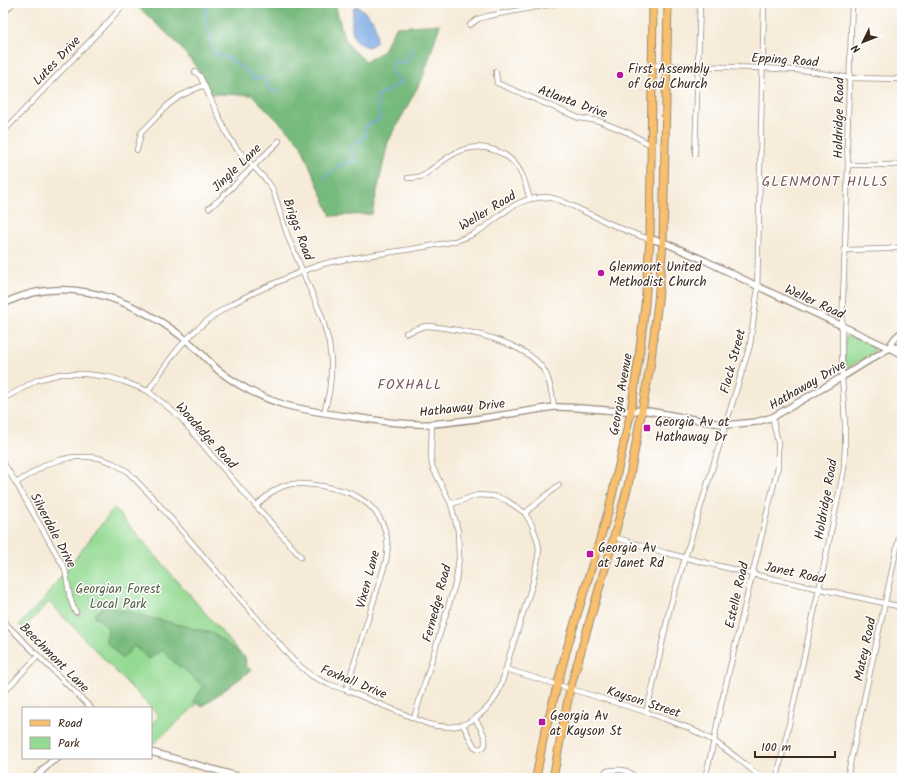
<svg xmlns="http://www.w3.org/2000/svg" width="905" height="781" font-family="Kalam,sans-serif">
<rect width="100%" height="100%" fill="#fff"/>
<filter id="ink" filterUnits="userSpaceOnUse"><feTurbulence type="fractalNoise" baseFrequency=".025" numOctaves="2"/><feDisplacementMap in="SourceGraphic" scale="8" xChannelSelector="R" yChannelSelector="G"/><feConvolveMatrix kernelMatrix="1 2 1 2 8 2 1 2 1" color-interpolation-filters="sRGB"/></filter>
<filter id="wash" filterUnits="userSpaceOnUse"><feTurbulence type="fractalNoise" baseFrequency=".012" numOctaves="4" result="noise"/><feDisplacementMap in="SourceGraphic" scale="16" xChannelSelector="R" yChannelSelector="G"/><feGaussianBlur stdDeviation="0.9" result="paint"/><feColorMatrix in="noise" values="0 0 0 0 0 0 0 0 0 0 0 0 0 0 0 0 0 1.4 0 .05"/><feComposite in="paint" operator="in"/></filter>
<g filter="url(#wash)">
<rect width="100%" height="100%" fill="#f6ebd8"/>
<g fill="#94da93" stroke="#688258">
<polygon points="849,335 874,347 874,352 849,367 848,367 844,364 845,338"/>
<polygon points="114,508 246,660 153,744 151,744 151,724 159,716 49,602 23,629 19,625 43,600"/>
</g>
<g fill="#77ba7d" stroke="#59724e">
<polygon points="134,3 263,3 267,8 277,3 335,3 343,35 351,49 366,61 382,52 396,27 440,24 423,77 388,142 372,214 331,216 300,143 252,95 211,94 197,68 177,43"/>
<polygon points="105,606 212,633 245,657 246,666 251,670 203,706 193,701 203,687 181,666 180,668 162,650 149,659 134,646 122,659 106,641 108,628 94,615"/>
</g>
<path fill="#78a8e2" stroke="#5a6980" d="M358,6C374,20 377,21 376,43L368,47C365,46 362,45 359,43C349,37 352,17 354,7Z"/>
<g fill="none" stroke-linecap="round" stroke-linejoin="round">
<g stroke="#78a8e2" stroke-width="1.5">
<polyline points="201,3 207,7 205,19 215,54 231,59 236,64 242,67 254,79 265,77 269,81 265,84 271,91 280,91"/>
<polyline points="324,179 341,164 353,162 356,157 350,149 353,144 365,138 365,127 380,119 377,97 402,82 392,73 393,62 408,62 412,48"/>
</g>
</g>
</g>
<g filter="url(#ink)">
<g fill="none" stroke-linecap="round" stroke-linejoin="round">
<g stroke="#988a7b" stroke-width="6">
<g id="minor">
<polyline points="3,14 13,3"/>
<polyline points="470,25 478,19 488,16 558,3"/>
<polyline points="652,65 763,68 809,71 850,78 902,79"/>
<polyline points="195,72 200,76 227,134 237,149 268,182 273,190 288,237 322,317 329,343 331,360 331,375 329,393 324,413"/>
<polyline points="496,72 497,83 579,118 599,121 629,133 651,145"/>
<polyline points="3,132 111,19 125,3"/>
<polyline points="137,150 141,133 168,105 180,96 204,85"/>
<polyline points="695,154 698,66 700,3"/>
<polyline points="848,165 888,165 902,164"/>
<path d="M408,178L420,177L424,175C435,167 447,156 460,151C483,141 512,152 522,175C526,183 527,191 530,199"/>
<polyline points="209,208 219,200 279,141"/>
<polyline points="846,250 887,249 902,247"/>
<path d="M406,333C413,331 420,327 426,326C434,326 443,328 451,329C479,333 530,345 545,372C551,383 552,395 554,407"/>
<path d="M148,391C160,374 171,355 186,340C214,310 245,296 282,280C298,273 313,266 331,262C358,257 385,253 412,249C432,245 453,244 471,235C496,224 506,202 537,198C539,198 543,197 546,197C558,198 571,205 583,211C605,221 627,233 650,239"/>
<polyline points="3,399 37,380 60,374 85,374 109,377 122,381 148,391 180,417 214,458 301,557"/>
<polyline points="3,462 16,483 65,569 70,598 74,609 76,612"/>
<path d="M16,483L47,464L60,460L73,457H89L99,458L113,463L127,471L155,500L293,660L312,676L328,684L346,690L428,724C451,730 468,727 485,710C488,707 491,704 493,701C501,691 506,669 509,657L533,582L538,558L539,548L537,539L532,525L525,513L506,500L493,496L478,495L451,504"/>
<path d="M256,506C266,496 277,486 292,484C302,483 312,485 322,486C333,488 344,490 354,495C380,508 392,533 386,561L346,690"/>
<polyline points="525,513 559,485"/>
<polyline points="614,537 666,553 752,574 902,607"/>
<polyline points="3,621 91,708"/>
<polyline points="506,669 646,712 689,728 714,741 736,757 762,778"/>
<polyline points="3,693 38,656"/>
<polyline points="646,712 652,690 670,607 750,345 757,294 764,3"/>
<polyline points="414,718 456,581 459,558 458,531 451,504 432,466 431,456 432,423"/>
<path d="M463,725L474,746C476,748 479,750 482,748C491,743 479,725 475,719"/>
<path d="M602,778L606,771C618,769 627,768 636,778"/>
<polyline points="705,778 714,741 720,709 778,467 778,442 774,426 773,417"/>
<polyline points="777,778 818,594 844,469 845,447 845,423 842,377 842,326 848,165 847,145 852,3"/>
<polyline points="847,778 902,524"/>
</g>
</g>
<g stroke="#988a7b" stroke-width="8">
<g id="tertiary">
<polyline points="650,239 663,242 706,261 757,286 902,354"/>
<path d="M3,304C65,272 134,299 185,339C197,348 207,360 218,370C237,385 262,398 285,405C307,411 330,414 353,417C379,421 405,425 431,424C472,421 513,413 554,407C584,406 614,414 643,410L726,425L756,422L773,417L842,377L889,348L902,347"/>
<path d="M889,348C892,341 896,336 902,332"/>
<polyline points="151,752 244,778"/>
<polyline points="35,778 51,762 58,758"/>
</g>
</g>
<g stroke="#988a7b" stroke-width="9">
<g id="primary">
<polyline points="536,778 543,740 566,652 609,509 631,411 640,349 645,305 650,239 653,3"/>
<polyline points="553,778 570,689 614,537 628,486 650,367 658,301 663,242 668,3"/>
</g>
</g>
<use href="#minor" stroke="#fff" stroke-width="4.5"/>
<use href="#tertiary" stroke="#fff" stroke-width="5.5"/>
<use href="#primary" stroke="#f8bf6c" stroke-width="7"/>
</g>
</g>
<g fill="#b5179e" stroke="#fff" stroke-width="1.5">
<circle cx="620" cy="75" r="4"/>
<circle cx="601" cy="273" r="4"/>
<rect x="643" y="424" width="8" height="8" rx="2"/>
<rect x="586" y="550" width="8" height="8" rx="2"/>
<rect x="538" y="718" width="8" height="8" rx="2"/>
</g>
<g text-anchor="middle" stroke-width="3" stroke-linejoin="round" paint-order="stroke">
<g font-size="13" fill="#3b2a1e" stroke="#fff">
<text transform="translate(785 59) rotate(4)" y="5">Epping Road</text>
<text transform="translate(56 60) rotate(-46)" y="5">Lutes Drive</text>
<text transform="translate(573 101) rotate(20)" y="5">Atlanta Drive</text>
<text transform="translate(838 118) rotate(-89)" y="5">Holdridge Road</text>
<text transform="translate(236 167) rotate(-44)" y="5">Jingle Lane</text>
<text transform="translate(487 210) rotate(-31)" y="5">Weller Road</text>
<text transform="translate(299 229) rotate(70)" y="5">Briggs Road</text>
<text transform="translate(815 301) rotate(25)" y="5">Weller Road</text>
<text transform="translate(732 361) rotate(-75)" y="5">Flack Street</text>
<text transform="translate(807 384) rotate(-30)" y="5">Hathaway Drive</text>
<text transform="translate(620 394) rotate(-80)" y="5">Georgia Avenue</text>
<text transform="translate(462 407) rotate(-6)" y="5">Hathaway Drive</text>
<text transform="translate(207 435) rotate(48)" y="5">Woodedge Road</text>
<text transform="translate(825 499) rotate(-80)" y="5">Holdridge Road</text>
<text transform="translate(54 530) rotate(62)" y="5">Silverdale Drive</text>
<text transform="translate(795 572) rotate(12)" y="5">Janet Road</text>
<text transform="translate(367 579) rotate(-75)" y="5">Vixen Lane</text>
<text transform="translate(736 595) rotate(-77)" y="5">Estelle Road</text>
<text transform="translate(436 603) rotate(-75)" y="5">Fernedge Road</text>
<text transform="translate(864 649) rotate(-78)" y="5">Matey Road</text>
<text transform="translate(55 657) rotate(45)" y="5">Beechmont Lane</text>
<text transform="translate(354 681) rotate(22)" y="5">Foxhall Drive</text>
<text transform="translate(644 701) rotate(18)" y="5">Kayson Street</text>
</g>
<g font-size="13" fill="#3b2a1e" stroke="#fff" text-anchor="start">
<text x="628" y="73">First Assembly<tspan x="628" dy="15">of God Church</tspan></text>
<text x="609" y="271">Glenmont United<tspan x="609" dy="15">Methodist Church</tspan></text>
<text x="655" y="426">Georgia Av at<tspan x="655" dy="15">Hathaway Dr</tspan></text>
<text x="598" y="552">Georgia Av<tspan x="598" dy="15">at Janet Rd</tspan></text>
<text x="550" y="720">Georgia Av<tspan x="550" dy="15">at Kayson St</tspan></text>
</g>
<g font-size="13" fill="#565f41" stroke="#fff">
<text x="118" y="593">Georgian Forest<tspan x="118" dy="15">Local Park</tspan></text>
</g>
<g font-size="14" letter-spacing="1" fill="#78565b" stroke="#fff">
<text x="825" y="186">GLENMONT HILLS</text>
<text x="410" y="389">FOXHALL</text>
</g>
</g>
<rect width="905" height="781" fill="none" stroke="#fff" stroke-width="16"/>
<rect x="22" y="707" width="130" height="52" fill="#ffffff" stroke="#b1aaa5"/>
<rect x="30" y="720" width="20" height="6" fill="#f8bf6c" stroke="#b1aaa5"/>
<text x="58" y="727" font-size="12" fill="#3b2a1e">Road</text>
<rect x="30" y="737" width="20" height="12" fill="#94da93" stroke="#b1aaa5"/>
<text x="58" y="747" font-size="12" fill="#3b2a1e">Park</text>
<g transform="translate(863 42) rotate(227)" stroke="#ffffff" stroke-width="3" paint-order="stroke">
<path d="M0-3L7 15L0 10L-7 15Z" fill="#3b2a1e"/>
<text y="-6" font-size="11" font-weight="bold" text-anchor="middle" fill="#3b2a1e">N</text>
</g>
<path d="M755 751v6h80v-6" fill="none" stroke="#3b2a1e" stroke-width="2"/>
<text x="761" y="751" font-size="12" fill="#3b2a1e" stroke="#ffffff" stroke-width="3" paint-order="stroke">100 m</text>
</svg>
